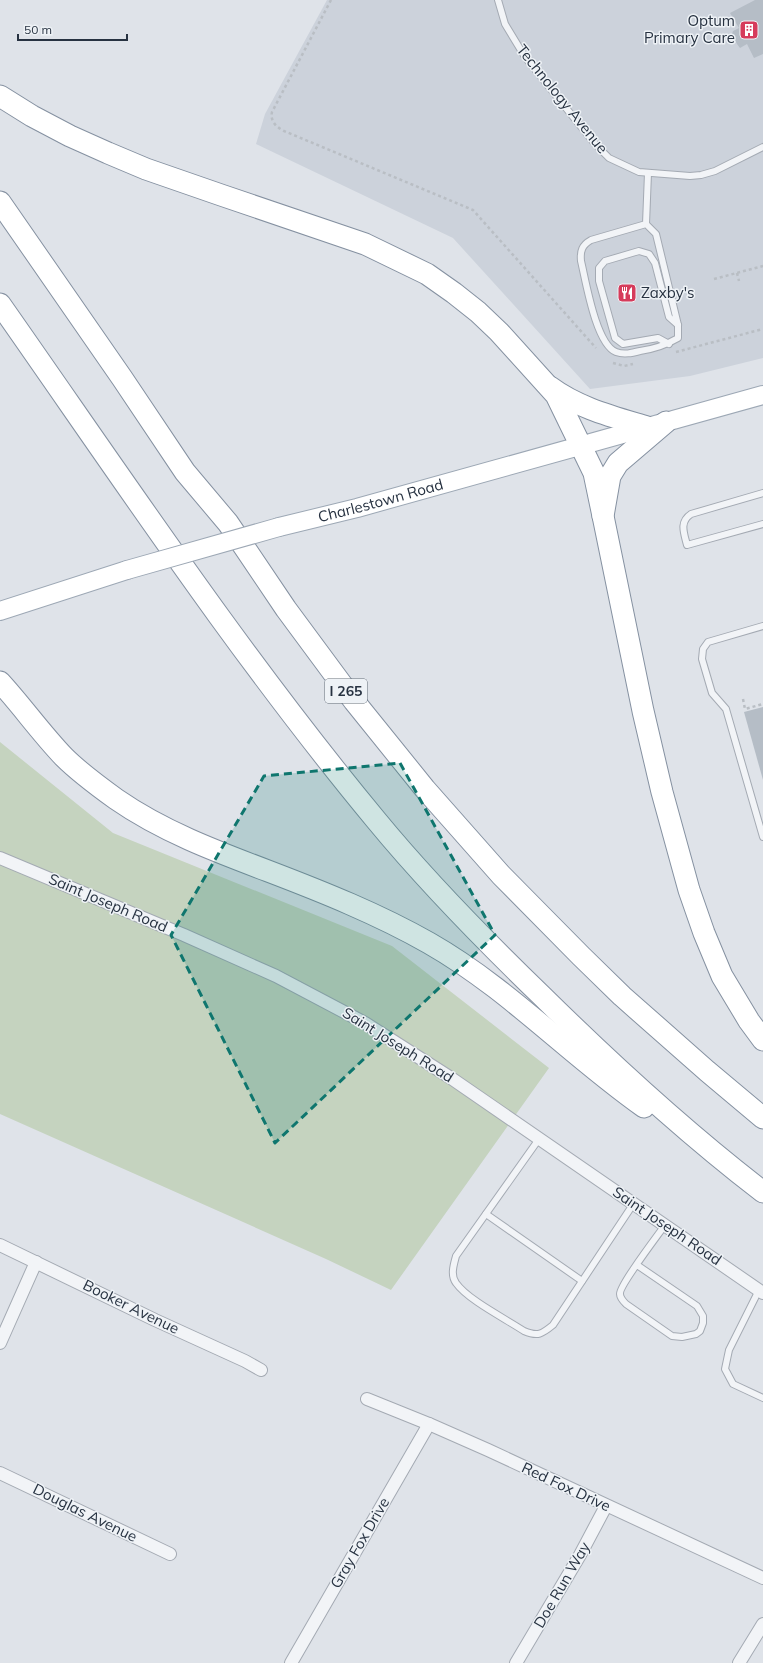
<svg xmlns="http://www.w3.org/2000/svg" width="763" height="1663" font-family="Mulish,sans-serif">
<rect width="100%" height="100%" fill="#dfe3e9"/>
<polygon fill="#ccd2db" points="327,0 763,0 763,358 690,376 590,389 453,238 256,144 265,114"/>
<polygon fill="#c5d3bf" points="0,742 113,833 392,946 549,1068 391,1290 326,1259 0,1114"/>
<g fill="#b5bdc6">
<polygon points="755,0 763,0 763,54 754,58 747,44 740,48 737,44 732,34 733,31 739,28 730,13"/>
<polygon points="763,707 763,780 744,712"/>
</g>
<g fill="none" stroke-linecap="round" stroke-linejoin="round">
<g stroke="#a4aab3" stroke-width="8">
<g id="lane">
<polyline points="498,0 505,24 525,57 595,144 609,158 639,172 690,176 701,175 715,171 763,147"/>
<path d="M646,224L591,240C582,245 580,251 581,261C586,282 596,344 616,352C624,355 632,353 640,351C654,349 666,345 678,338V325L656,234L646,224L648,173"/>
<polyline points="669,344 658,338 623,344 615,338 599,281 599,268 605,261 639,251 649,254 655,263 669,317 678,325"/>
<path d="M763,493L691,514C679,522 684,533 687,545L763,524"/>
<polyline points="763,626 708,642 703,649 702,659 712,693 726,709 763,837"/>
<path d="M539,1139L456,1256C454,1264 450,1275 456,1283C468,1300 506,1319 524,1331C538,1337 542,1334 553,1325L634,1203"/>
<polyline points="486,1214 582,1281"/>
<path d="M637,1265L697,1306L703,1316V1323L700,1331L696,1334L682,1337L672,1336L626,1304C623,1301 620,1298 620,1294C619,1286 658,1235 665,1225"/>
<polyline points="759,1290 729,1350 725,1369 733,1384 763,1398"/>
</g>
</g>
<g stroke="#a4aab3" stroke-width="14">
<g id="street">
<polyline points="0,858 184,935 276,976 365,1023 451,1078 763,1293"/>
<polyline points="0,1245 155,1320 245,1361 261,1370"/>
<polyline points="0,1343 36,1262"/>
<polyline points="367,1399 429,1424 488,1450 763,1578"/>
<polyline points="0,1473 170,1554"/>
<polyline points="291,1663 429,1424"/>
<polyline points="516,1663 580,1555 606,1506"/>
<polyline points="739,1663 763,1624"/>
</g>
</g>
<g stroke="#9da8b5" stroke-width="20">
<g id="primary">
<path id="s1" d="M279,527L357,508L763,395"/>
<polyline points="0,611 127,570"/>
</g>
</g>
<g stroke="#8591a1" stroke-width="23">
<g id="highway">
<polyline points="0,96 32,116 70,136 108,153 146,169 221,195 365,244 427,274 454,293 478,312 499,332 556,395 594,473 603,516"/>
<polyline points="0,202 122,378 185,472 228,523 286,609 354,701 425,789 501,875 581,956 622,996 707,1071 763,1118"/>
<path d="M0,304C122,478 240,656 376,820C427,882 484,940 542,996C612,1065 685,1132 763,1192"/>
<path d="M550,387C578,408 614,417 647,427"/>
<polyline points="666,422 618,463 610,476 603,516 643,711 662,792 689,890 704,933 722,976 749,1021 763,1040"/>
<path d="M0,682C22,706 41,733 64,757C79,772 98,786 116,799C162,831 215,851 268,871C323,892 378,914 429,943C508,988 570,1055 644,1107"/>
</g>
</g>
<g stroke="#b9bec4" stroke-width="2.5" stroke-dasharray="3 3" stroke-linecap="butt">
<path d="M331,0L272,112C270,121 276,127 284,131L473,210L596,348"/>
<polyline points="737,273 739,281"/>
<polyline points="714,279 763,266"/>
<polyline points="676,352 763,329"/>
<polyline points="613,363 624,366 633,364"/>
<polyline points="743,699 745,709 763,704"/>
</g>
<use href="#lane" stroke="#f2f4f7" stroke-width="6"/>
<use href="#street" stroke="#f2f4f7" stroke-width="12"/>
<use href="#primary" stroke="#fff" stroke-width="18"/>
<use href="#highway" stroke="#fff" stroke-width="21"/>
<g stroke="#9da8b5" stroke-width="20" stroke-linecap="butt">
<polyline id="primary-bridge" points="127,570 279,527"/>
</g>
<use href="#primary-bridge" stroke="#fff" stroke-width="18"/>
</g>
<path fill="#0f766e" fill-opacity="0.2" stroke="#0f766e" stroke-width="3" stroke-dasharray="8 5" stroke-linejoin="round" d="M400,763L495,935L275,1143L171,935L264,776Z"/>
<defs>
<g id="building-square" transform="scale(1)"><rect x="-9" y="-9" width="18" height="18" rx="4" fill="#d63b5b" stroke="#eef2f6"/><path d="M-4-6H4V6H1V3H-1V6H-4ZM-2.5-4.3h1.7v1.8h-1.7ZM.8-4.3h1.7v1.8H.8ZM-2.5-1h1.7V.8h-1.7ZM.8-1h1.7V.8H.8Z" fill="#fff"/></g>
<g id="restaurant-square" transform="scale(1)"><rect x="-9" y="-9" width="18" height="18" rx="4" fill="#d63b5b" stroke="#eef2f6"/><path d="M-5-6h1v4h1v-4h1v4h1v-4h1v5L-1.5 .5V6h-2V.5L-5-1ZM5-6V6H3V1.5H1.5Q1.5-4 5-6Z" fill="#fff"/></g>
</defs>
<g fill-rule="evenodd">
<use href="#building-square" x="749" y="30"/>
<use href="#restaurant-square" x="627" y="293"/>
</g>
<g text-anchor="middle" stroke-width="3" stroke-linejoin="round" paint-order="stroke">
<rect fill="#eef2f6" stroke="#636c77" stroke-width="1" x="325" y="679" width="42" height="24" rx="3"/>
<g font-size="14" font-weight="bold" fill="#273241">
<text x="346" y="696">I 265</text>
</g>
<g font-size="15" fill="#273241" stroke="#eef2f6" text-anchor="end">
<text x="735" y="26">Optum<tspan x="735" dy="17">Primary Care</tspan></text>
<text x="641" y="298" text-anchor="start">Zaxby's</text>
</g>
<g font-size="15" fill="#273241" stroke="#eef2f6">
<text transform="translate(562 99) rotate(51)" y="5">Technology Avenue</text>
<text dy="5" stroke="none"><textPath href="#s1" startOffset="105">Charlestown Road</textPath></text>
<text transform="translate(108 903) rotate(23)" y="5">Saint Joseph Road</text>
<text transform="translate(398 1045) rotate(32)" y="5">Saint Joseph Road</text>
<text transform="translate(667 1226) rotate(34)" y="5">Saint Joseph Road</text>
<text transform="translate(131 1307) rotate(26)" y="5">Booker Avenue</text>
<text transform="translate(566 1487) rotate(25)" y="5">Red Fox Drive</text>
<text transform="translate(85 1513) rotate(26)" y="5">Douglas Avenue</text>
<text transform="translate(360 1543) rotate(-60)" y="5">Gray Fox Drive</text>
<text transform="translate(562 1585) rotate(-60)" y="5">Doe Run Way</text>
</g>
</g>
<path d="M18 34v6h109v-6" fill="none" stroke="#273241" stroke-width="2"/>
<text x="24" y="34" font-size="12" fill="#273241" stroke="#eef2f6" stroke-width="3" paint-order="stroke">50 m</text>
</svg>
